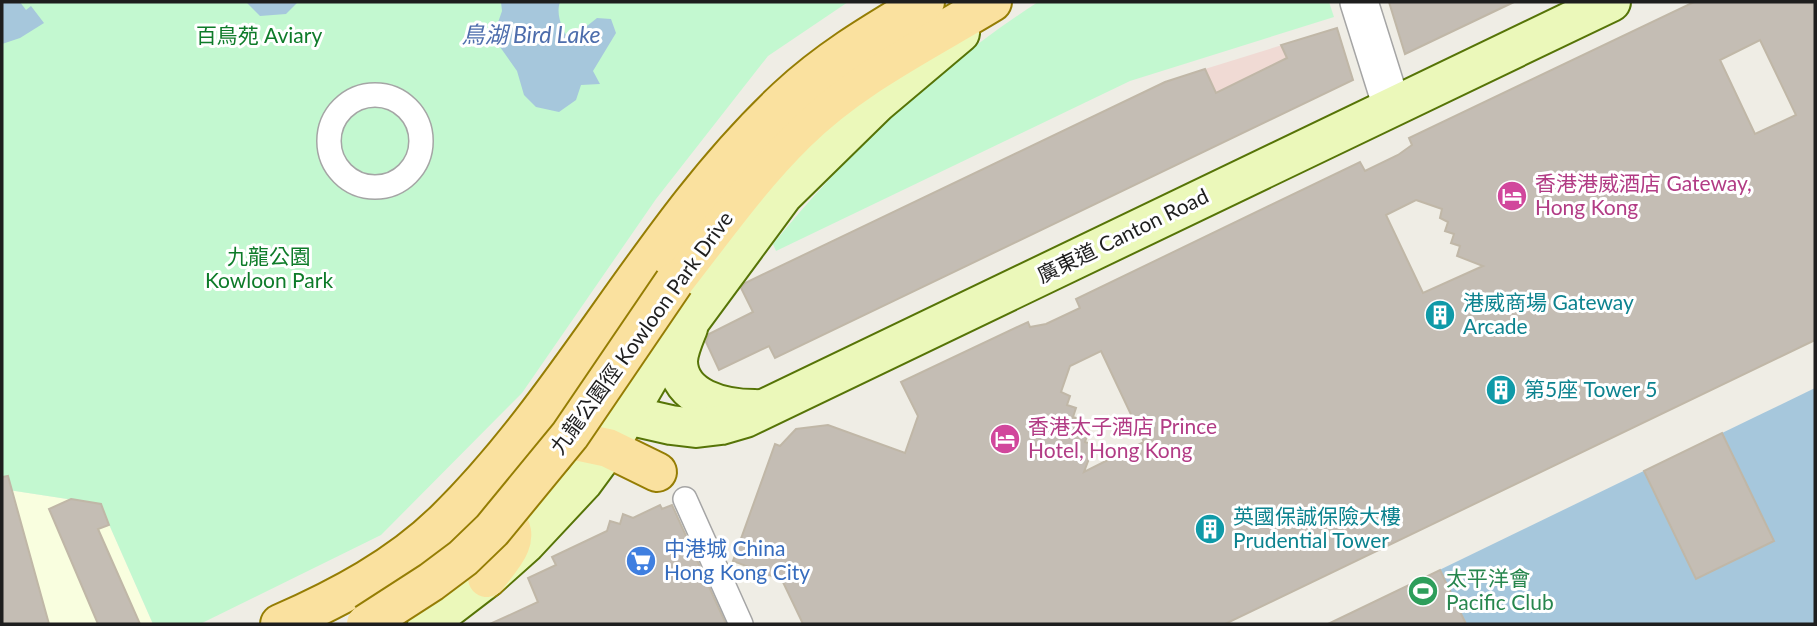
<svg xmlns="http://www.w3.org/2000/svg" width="1817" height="626" font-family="Lato,'Noto Sans TC',sans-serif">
<rect width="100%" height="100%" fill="#efede5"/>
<polygon fill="#f0dad4" points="1337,28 1353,80 1237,136 1205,69"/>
<polygon fill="#f9fedf" points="2,489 100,504 153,624 2,624"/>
<g fill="#c3f8d0">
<polygon points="2,2 848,2 768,56 656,199 522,393 381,535 200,624 153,624 100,504 2,489"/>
<path d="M1038,2H1329L1334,17L1130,81L776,251L773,244C850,150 936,68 1038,2Z"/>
</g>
<g fill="#a6c7dc">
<polygon points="2,2 20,2 26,10 31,6 44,23 20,38 2,44"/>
<polygon points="246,2 298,2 286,14 260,16"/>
<path d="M501,2H560C555,16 564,31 570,43L577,34L597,18L611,19L616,33L593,71L600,84L581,85L576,100L559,112L536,107L524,95L517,71L493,37L502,11Z"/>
<polygon points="1815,388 1815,624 1328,624 1753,418"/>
</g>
<g fill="#c4bdb4" stroke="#c0b7a7" stroke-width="2" fill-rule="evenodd">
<polygon points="1389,2 1514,2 1405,54"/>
<path d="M1694,2H1815V340L1225,624H803L782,580L733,561L775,444L780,446L796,429L828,425L905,453L918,416L901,382L1028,322L1030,327L1046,324L1080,308L1076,299L1360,162L1365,171L1398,155L1412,145L1409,138ZM1760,40L1796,115L1755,134L1720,60ZM1416,200L1442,209L1440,218L1448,222L1445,231L1454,234L1451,243L1460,246L1457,256L1483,266L1423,293L1386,215ZM1101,351L1144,442L1084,472L1094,445L1085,442L1088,433L1079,429L1082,420L1073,417L1076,408L1067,405L1070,396L1061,392L1070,366Z"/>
<polygon points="1337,28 1353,80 775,358 769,346 719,370 706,342 709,334 753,312 741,288 745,283 1165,82 1205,69 1216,93 1287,58 1281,45"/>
<polygon points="1722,433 1774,541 1696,579 1644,471"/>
<polygon points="8,476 49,624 2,624 2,477"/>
<polygon points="71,499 101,504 109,525 98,529 140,624 98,624 49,509"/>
<polygon points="660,505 662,509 672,505 726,624 490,624 538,602 528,578 556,565 552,557 607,531 610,521 620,524 623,514 633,518"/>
<polygon points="1440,570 1466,624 1328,624"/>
</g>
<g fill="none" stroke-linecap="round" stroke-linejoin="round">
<g stroke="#a5a5a5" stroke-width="26">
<g id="pedestrian">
<circle cx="375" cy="141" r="46"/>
<polyline points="685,499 741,624"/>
</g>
</g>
<g stroke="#a5a5a5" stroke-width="40">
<polyline id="tertiary" points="1359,2 1392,107"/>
</g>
<g stroke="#567407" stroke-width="42">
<g id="secondary">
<path d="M688,328C684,338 679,349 678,360C677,399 725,409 755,409"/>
<polyline points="552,426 627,415 671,425 696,428 721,425 745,418 1611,2"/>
<polyline points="427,624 487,578 526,543 583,482 608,448 651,374 783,195 877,103 960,33"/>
</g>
</g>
<g stroke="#957d04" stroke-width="42">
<g id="primary">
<path d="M674,282C714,231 751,178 797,133C852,78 926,42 992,2"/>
<polyline points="537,433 608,448 657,472"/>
<path d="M473,513C485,512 495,511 505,520C525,538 499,562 487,578"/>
<path d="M280,624C339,598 398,567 445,521C575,393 653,223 787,98C830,58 875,32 925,2"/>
</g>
</g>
<use href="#pedestrian" stroke="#fff" stroke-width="23"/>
<use href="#tertiary" stroke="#fff" stroke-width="37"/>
<use href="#secondary" stroke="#ebf8ba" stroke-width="38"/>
<use href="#primary" stroke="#fae19f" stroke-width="38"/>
<g stroke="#957d04" stroke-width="42" stroke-linecap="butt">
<polyline id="primary-bridge" points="366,624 431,582 463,558 492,530 570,435 674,282"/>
</g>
<use href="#primary-bridge" stroke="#fae19f" stroke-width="38"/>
</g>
<defs>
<g id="hotel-disc" transform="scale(1.575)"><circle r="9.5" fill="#d1479c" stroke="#fff"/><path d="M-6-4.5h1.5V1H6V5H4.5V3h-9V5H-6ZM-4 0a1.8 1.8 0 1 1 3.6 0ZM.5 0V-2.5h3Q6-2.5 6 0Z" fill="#fff"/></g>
<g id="building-disc" transform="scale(1.575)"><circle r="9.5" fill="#0f9aa8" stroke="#fff"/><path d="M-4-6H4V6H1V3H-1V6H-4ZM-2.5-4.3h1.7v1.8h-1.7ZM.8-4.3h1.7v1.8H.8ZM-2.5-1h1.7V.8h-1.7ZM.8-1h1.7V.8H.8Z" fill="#fff"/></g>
<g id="supermarket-disc" transform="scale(1.575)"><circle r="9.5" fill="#3f7fe0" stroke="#fff"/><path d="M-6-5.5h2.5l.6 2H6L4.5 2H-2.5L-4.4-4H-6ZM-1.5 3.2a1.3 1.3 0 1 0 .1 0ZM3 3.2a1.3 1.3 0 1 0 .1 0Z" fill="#fff"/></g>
<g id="stadium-disc" transform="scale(1.575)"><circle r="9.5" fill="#2e9e5b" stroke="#fff"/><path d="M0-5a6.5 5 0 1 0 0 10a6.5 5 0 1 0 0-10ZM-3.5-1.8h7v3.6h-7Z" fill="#fff"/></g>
</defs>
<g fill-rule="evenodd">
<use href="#hotel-disc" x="1512" y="196"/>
<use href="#building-disc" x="1440" y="315"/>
<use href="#building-disc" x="1501" y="390"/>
<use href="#hotel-disc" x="1005" y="439"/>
<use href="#building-disc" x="1210" y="529"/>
<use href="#supermarket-disc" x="641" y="561"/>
<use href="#stadium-disc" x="1423" y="591"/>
</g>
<g text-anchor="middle" stroke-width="6" stroke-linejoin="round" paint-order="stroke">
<g font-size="21" fill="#0e7b29" stroke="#fff">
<text x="259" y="43">百鳥苑 Aviary</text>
<text x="269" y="264">九龍公園<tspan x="269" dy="24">Kowloon Park</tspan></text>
</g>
<g font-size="21" fill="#b23c85" stroke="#fff" text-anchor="start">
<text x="1535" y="191">香港港威酒店 Gateway,<tspan x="1535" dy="24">Hong Kong</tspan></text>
<text x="1028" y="434">香港太子酒店 Prince<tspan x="1028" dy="24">Hotel, Hong Kong</tspan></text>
</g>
<g font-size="21" fill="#1e1e1e" stroke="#fff">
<text transform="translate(1123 236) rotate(-26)" y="7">廣東道 Canton Road</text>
<text transform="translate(642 333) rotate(-54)" y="7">九龍公園徑 Kowloon Park Drive</text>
</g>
<g font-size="21" fill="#0d838f" stroke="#fff" text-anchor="start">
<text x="1463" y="310">港威商場 Gateway<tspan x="1463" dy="24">Arcade</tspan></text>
<text x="1524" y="397">第5座 Tower 5</text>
<text x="1233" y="524">英國保誠保險大樓<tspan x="1233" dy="24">Prudential Tower</tspan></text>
</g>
<g font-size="21" fill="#366cbe" stroke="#fff" text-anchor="start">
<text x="664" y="556">中港城 China<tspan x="664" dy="24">Hong Kong City</tspan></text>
</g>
<g font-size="21" fill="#27864d" stroke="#fff" text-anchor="start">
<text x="1446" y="586">太平洋會<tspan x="1446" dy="24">Pacific Club</tspan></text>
</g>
<g font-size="23" font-style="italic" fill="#4d6dac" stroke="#fff">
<text x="531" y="43">鳥湖 Bird Lake</text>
</g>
</g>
<rect width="1817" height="626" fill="none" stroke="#1e1e1e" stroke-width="7"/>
</svg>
